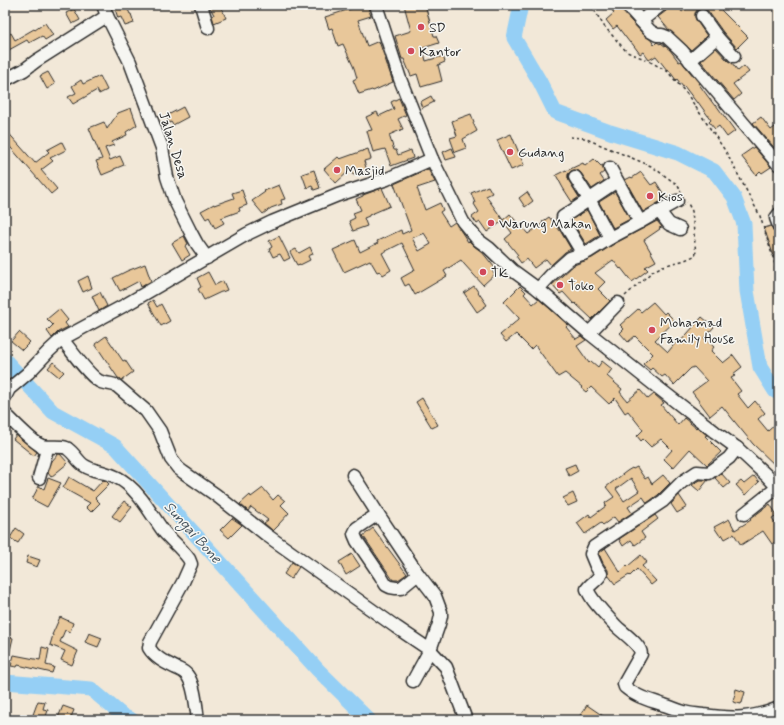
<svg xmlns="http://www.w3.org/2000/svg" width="784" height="725" font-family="Mynerve,sans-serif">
<rect width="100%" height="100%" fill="#f2e8d8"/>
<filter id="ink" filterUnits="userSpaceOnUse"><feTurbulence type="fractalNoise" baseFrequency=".025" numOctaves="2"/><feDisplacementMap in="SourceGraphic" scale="8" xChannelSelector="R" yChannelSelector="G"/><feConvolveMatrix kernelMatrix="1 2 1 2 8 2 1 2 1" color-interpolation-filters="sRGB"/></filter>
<g filter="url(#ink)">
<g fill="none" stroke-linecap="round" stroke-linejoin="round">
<g stroke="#95cff5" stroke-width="15">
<polyline points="521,5 514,38 540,82 555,112 610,132 678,153 714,171 734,197 744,224 747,291 760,367 775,391 779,393"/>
<polyline points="5,360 53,412 115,446 318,670 369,720"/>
<polyline points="5,682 91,689 123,716 132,720"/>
</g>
</g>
<g fill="#e8c79a" stroke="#2b2b2b" fill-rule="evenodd">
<polygon points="126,5 130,14 131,14 134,23 125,26 121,17 118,18 115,9"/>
<polygon points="209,5 220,5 226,18 214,23 212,16 214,15"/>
<polygon points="363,5 367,5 371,16 358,20 367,46 379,41 393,82 373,91 372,90 359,94 353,80 357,78 354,68 343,44 338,46 332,28 329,29 325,17"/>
<polygon points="404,5 425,5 434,36 436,36 439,43 423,48 426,61 443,56 445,62 438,65 442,81 421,87 417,74 411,76 404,59 402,59 395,36 411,31"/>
<polygon points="608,5 620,5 621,10 645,36 651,40 654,45 657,42 660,44 661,43 670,50 679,62 681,61 699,83 698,83 715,106 716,105 735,131 727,137 719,126 715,129 709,122 711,120 698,102 697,103 684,86 683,87 677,79 676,80 668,69 667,70 656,56 649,60 643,52 640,54 631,42 630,43 617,26 613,29 606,20 614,13"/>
<polygon points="668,5 677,5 682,12 691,5 716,5 748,37 737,48 723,32 708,11 705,9 701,9 697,10 695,13 695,17 696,20 707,36 691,50 669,30 658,17 666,11 668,8"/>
<polygon points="74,9 80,20 72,24 66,13"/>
<polygon points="45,23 53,35 45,40 42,36 29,43 27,40 7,51 5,47 5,37 11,33 15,40 34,29 35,30"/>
<polygon points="716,48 728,61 732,63 738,71 744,66 749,72 733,84 741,94 734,100 701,61"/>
<polygon points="48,72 55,84 47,89 40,76"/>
<polygon points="100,76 107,90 99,94 97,90 73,104 68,97 76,93 72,86 81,80 83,84"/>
<polygon points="431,96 434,102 422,108 420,102"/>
<polygon points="399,98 406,115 398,119 403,129 389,135 394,150 396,150 398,155 411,150 413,158 391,166 385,149 373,152 367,131 372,130 366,117 377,112 379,116 394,109 391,102"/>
<polygon points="183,107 188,117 173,125 171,122 169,123 166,116"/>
<polygon points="131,108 137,125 126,132 127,135 112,142 114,145 105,148 110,160 120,156 124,165 114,169 114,170 102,175 96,161 102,159 89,128 104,122 107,129 118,113"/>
<polygon points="471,114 474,122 473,123 477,131 463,139 466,148 455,152 450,138 457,136 452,121"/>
<polygon points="761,117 771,130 779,124 779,153 753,123"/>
<polygon points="5,129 35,163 49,152 47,150 62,142 66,150 50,158 53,161 41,170 57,189 51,194 5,141"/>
<polygon points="511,134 524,165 511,170 497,140"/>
<polygon points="754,147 771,167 762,173 760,171 756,175 741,156"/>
<polygon points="452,148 456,157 446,160 443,152"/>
<polygon points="368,149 371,159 364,161 367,171 353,175 351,169 336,183 324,169 338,157 340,159"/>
<polygon points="594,159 601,166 603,165 603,168 604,172 600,175 604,181 592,189 581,173 579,171 574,170 571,171 568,174 568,178 569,181 579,197 572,202 563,188 556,175 566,170 566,171 583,163 585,166"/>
<path d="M428,169L435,182L417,188L425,210L440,203L443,210L440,212L449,226L455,222L468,242L469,241L474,246L482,252L495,268L492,271L495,274L483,285L464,264L461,260L444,271L447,276L415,295L409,284L405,286L401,278L415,270L402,243L382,253L391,270L383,275L380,271L377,272L370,260L344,272L333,250L355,240L360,252L378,243L377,241L401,230L402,234L411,230L394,184ZM424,233L431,244L419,251L412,238Z"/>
<polygon points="314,170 320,188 314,190 312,186 307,188 302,174"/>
<polygon points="641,172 651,185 656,182 666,198 643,212 625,180 631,177 632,178"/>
<polygon points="279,185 285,199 281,200 282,204 271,208 263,214 252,201 265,192 264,191"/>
<polygon points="488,186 492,193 486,196 503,220 510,214 520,226 520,225 528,234 543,223 542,222 549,217 561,232 571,249 565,252 551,265 546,259 534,268 527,259 521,263 516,256 518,255 505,239 512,233 503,221 487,232 480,222 477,224 472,217 479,212 474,204 475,203 471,193"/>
<polygon points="382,188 390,206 369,215 369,216 364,218 367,226 353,231 349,221 355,218 353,213 361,210 356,199 363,196 363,195"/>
<polygon points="242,190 247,205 239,208 240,211 221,218 224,223 215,228 209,217 206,219 201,211 214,204 214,205 234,198 232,193"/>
<polygon points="527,192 533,201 525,207 519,198"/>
<polygon points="615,192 630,219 613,228 599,202"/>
<polygon points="587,210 600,235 586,244 571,220"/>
<polygon points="657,221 662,227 659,228 660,229 644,240 656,261 645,267 648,270 632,282 621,268 620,269 613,260 595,273 605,282 598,289 610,301 592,319 575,303 574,304 563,292 560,294 552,285 574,265 592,258 614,244"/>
<polygon points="771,226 774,232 776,233 779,233 779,268 778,268 764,228"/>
<polygon points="184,236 188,244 185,246 190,255 182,260 172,243"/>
<polygon points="279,236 290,258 284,261 280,254 273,257 269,249 272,247 269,241"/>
<polygon points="310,247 313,254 308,256 310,260 300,265 300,264 297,265 290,252 296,249 299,253"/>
<polygon points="145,264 151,281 141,287 139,281 120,291 113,278 127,271"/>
<polygon points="208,272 215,285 223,281 227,290 222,292 221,292 204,300 198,289 201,287 197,278"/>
<polygon points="88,276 92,288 83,292 78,281"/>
<polygon points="474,286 487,305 477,312 464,293"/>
<polygon points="520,286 526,292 524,294 533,304 539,299 568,325 566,327 576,339 581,336 586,340 577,346 589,363 591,361 598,367 602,361 612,369 607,376 622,389 620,392 627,401 640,390 648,399 654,394 664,403 661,405 678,425 684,418 696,428 697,427 707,435 705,436 721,452 707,465 690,449 673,468 664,459 672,450 661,439 651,447 643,439 641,441 637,436 643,430 628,411 625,413 615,398 609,404 591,387 586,392 581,388 582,387 565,373 558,377 535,345 531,349 516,334 506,342 500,335 519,319 519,318 504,302"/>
<polygon points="100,292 107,306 99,311 92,296"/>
<polygon points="153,300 157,307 161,304 170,321 161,326 148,303"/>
<polygon points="653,302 664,314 666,312 675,321 655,340 668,352 677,341 679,343 702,317 714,327 704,338 714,347 711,351 723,363 733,355 742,367 733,374 735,376 731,378 741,391 737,394 748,408 755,401 765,413 758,419 768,431 779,421 779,469 753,444 739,427 722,406 710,416 692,392 707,381 694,367 692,368 691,368 674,385 665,375 662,377 652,368 650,370 643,364 653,354 635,336 628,342 620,333 624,329 620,325 638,309 641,312"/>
<polygon points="59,309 68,320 65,323 68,327 58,332 52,338 47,331 53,325 47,319"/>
<polygon points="19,332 30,342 22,350 11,341"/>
<polygon points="106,336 123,361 125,360 133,372 122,380 118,378 95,344"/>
<polygon points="53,362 64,372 59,377 48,368"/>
<polygon points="422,398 438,425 432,428 416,402"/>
<polygon points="16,435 37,452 34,456 13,439"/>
<polygon points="58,454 60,454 68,463 51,477 48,473 52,461"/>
<polygon points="575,464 578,471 569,476 565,468"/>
<path d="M637,467L645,479L648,477L652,484L663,475L670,483L658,495L647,503L643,497L628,507L632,513L618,522L614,517L603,525L601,523L585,534L577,523L589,514L591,517L606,506L605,503L614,497L606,487L627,471L632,468L633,469ZM631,478L639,491L624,501L616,489Z"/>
<polygon points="721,473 730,483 724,488 715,478"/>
<polygon points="754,476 759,482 745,495 736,485 741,481 744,484"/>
<polygon points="69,477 93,491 103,480 106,481 109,484 95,498 100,503 91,512 86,507 90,503 63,488"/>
<polygon points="48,478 61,483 47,507 32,499 39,486 44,489"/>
<polygon points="699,480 708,480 699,491 692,485"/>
<polygon points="263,488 273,500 278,495 285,501 281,505 289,513 279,524 279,525 273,531 264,523 268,520 251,507 248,511 240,504 250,495 251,497"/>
<polygon points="573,493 577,502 568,506 563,498"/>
<polygon points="679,495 687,507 677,513 671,504"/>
<polygon points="124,501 132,507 120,522 112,516"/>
<polygon points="770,504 777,515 772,518 779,528 779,539 772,544 763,531 741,545 734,534 725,539 722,534 720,536 714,527 729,519 735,530 751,520 750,519"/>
<polygon points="655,515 658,519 641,532 645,538 635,545 631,540 623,546 619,539"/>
<polygon points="232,518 242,525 229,538 220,530"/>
<polygon points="16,528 24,534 18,543 10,538"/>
<polygon points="373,528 407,574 398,580 393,580 364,537 363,536"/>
<polygon points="605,548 620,572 627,565 628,566 641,555 647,562 642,566 656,581 651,585 637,569 630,576 629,575 615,584 608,575 608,570 603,563 599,554 600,552"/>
<polygon points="352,554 360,566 346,575 339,562"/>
<polygon points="28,556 40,560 37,567 26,563"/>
<polygon points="292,562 299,567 291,579 284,574"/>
<polygon points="60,617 73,623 70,632 65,630 60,642 78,651 72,665 61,660 65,651 50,645 53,635 52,635"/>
<polygon points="89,633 102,638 98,647 85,642"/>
<polygon points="5,636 13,638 8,659 5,659"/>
<polygon points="42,647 49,649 46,665 54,667 52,673 18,665 17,667 11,666 14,655 40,660"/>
<polygon points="736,689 745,692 742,703 741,703 741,704 733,702"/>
<polygon points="38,701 45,702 43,709 48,710 45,720 31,720"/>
<polygon points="587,705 609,720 577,720"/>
<polygon points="63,706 74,710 70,720 57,720"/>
</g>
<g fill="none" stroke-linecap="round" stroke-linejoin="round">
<g stroke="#2b2b2b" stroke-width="15">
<g id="minor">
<polyline points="103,5 107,16 130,62 162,148 167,177 175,201 190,231 197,244 207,258"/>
<polyline points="201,5 208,28"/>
<polyline points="376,5 400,79 432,159 463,222 478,240 489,248 512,270 538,289 589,333 652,383 715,432 737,448 766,475 779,489"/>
<polyline points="627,5 650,31 657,35 662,35 667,37 682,51 779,165"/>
<polyline points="641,21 661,5"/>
<polyline points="717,37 734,56"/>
<polyline points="690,61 717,37 702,16"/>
<polyline points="5,80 24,70 36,61 107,16"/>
<polyline points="575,177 589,199 610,238"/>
<polyline points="659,211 677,201"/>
<polyline points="779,214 776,218 779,226"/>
<polyline points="640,222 659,211 669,224 680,229"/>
<polyline points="583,254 563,221 563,217 617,181"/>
<polyline points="538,289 552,274 570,258 588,252 610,238 640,222 610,168"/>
<polyline points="589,333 618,303"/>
<path d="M62,339C70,349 89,376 99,381C104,384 111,383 117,386L146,411L160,431L171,459L178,468L183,472L216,495L268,536L396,627L430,650L446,667L466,720"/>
<polyline points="5,397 9,389 28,373 49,351 62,339 127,304 247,234 272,222 338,195 387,179 432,159"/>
<path d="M5,414C13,421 33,443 42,446C49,448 64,445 68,449C75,454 78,462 85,466C91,470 99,471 105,473C113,475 121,479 127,484C143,497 152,516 164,532C172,541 182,549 189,559L191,564L183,582L150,642L149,648C155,658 166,663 176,668C180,670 184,671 187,675C195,685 196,707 198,720"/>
<path d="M737,448L729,458L709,473L697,472L682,482L663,501L594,547L591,554L596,566L601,574C598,580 591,583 587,589C592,602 607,616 616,626C622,632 641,645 641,654L624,684L625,687C636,697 650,700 664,705C671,707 677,710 684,712C690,714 697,714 703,715C732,719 752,719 779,708"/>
<polyline points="353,475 378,514 418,574 435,596 441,612 441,616 439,624 430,650 413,681"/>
<polyline points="39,478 46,453 45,450 40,445"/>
<polyline points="378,514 357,528 354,534 357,541 380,575 386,585 390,587 396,588 401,588 418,574"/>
<polyline points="744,514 778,487"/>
</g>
</g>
<g stroke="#2b2b2b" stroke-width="1.5" stroke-dasharray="3 3" stroke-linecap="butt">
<polyline points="591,5 604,26 627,52 647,60 667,71 687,94 726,152 760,216 775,264 779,319"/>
<polyline points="570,137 584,138 651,166 678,185 681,192"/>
<polyline points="625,296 653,271 663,266 685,260 696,255 692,211 687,202"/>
</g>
<use href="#minor" stroke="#f6f6f2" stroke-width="12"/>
</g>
</g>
<g fill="#d1495b" stroke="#f6f6f2" stroke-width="1.5">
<circle cx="421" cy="27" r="4"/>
<circle cx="411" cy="51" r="4"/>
<circle cx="510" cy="152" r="4"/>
<circle cx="337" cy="170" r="4"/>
<circle cx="650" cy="196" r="4"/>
<circle cx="491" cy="223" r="4"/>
<circle cx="483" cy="272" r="4"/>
<circle cx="560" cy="285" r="4"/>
<circle cx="652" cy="330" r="4"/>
</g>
<g text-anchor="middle" stroke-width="3" stroke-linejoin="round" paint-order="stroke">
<g font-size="14" fill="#2b2b2b" stroke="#f6f6f2" text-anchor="start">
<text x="429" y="32">SD</text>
<text x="419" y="56">Kantor</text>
<text x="518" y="157">Gudang</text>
<text x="345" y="175">Masjid</text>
<text x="658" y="201">Kios</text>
<text x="499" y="228">Warung Makan</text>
<text x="491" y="277">TK</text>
<text x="568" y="290">Toko</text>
<text x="660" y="327">Mohamad<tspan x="660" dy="16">Family House</tspan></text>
</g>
<g font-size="14" fill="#2b2b2b" stroke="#f6f6f2">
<text transform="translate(174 145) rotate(73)" y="5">Jalan Desa</text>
</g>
<g font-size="15" font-style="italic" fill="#46545e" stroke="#f6f6f2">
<text transform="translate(193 532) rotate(48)" y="5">Sungai Bone</text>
</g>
</g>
<rect width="784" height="725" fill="none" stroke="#f6f6f2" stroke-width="20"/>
<rect x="10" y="10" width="764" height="705" fill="none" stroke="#2b2b2b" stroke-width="1.5" filter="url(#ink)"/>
</svg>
